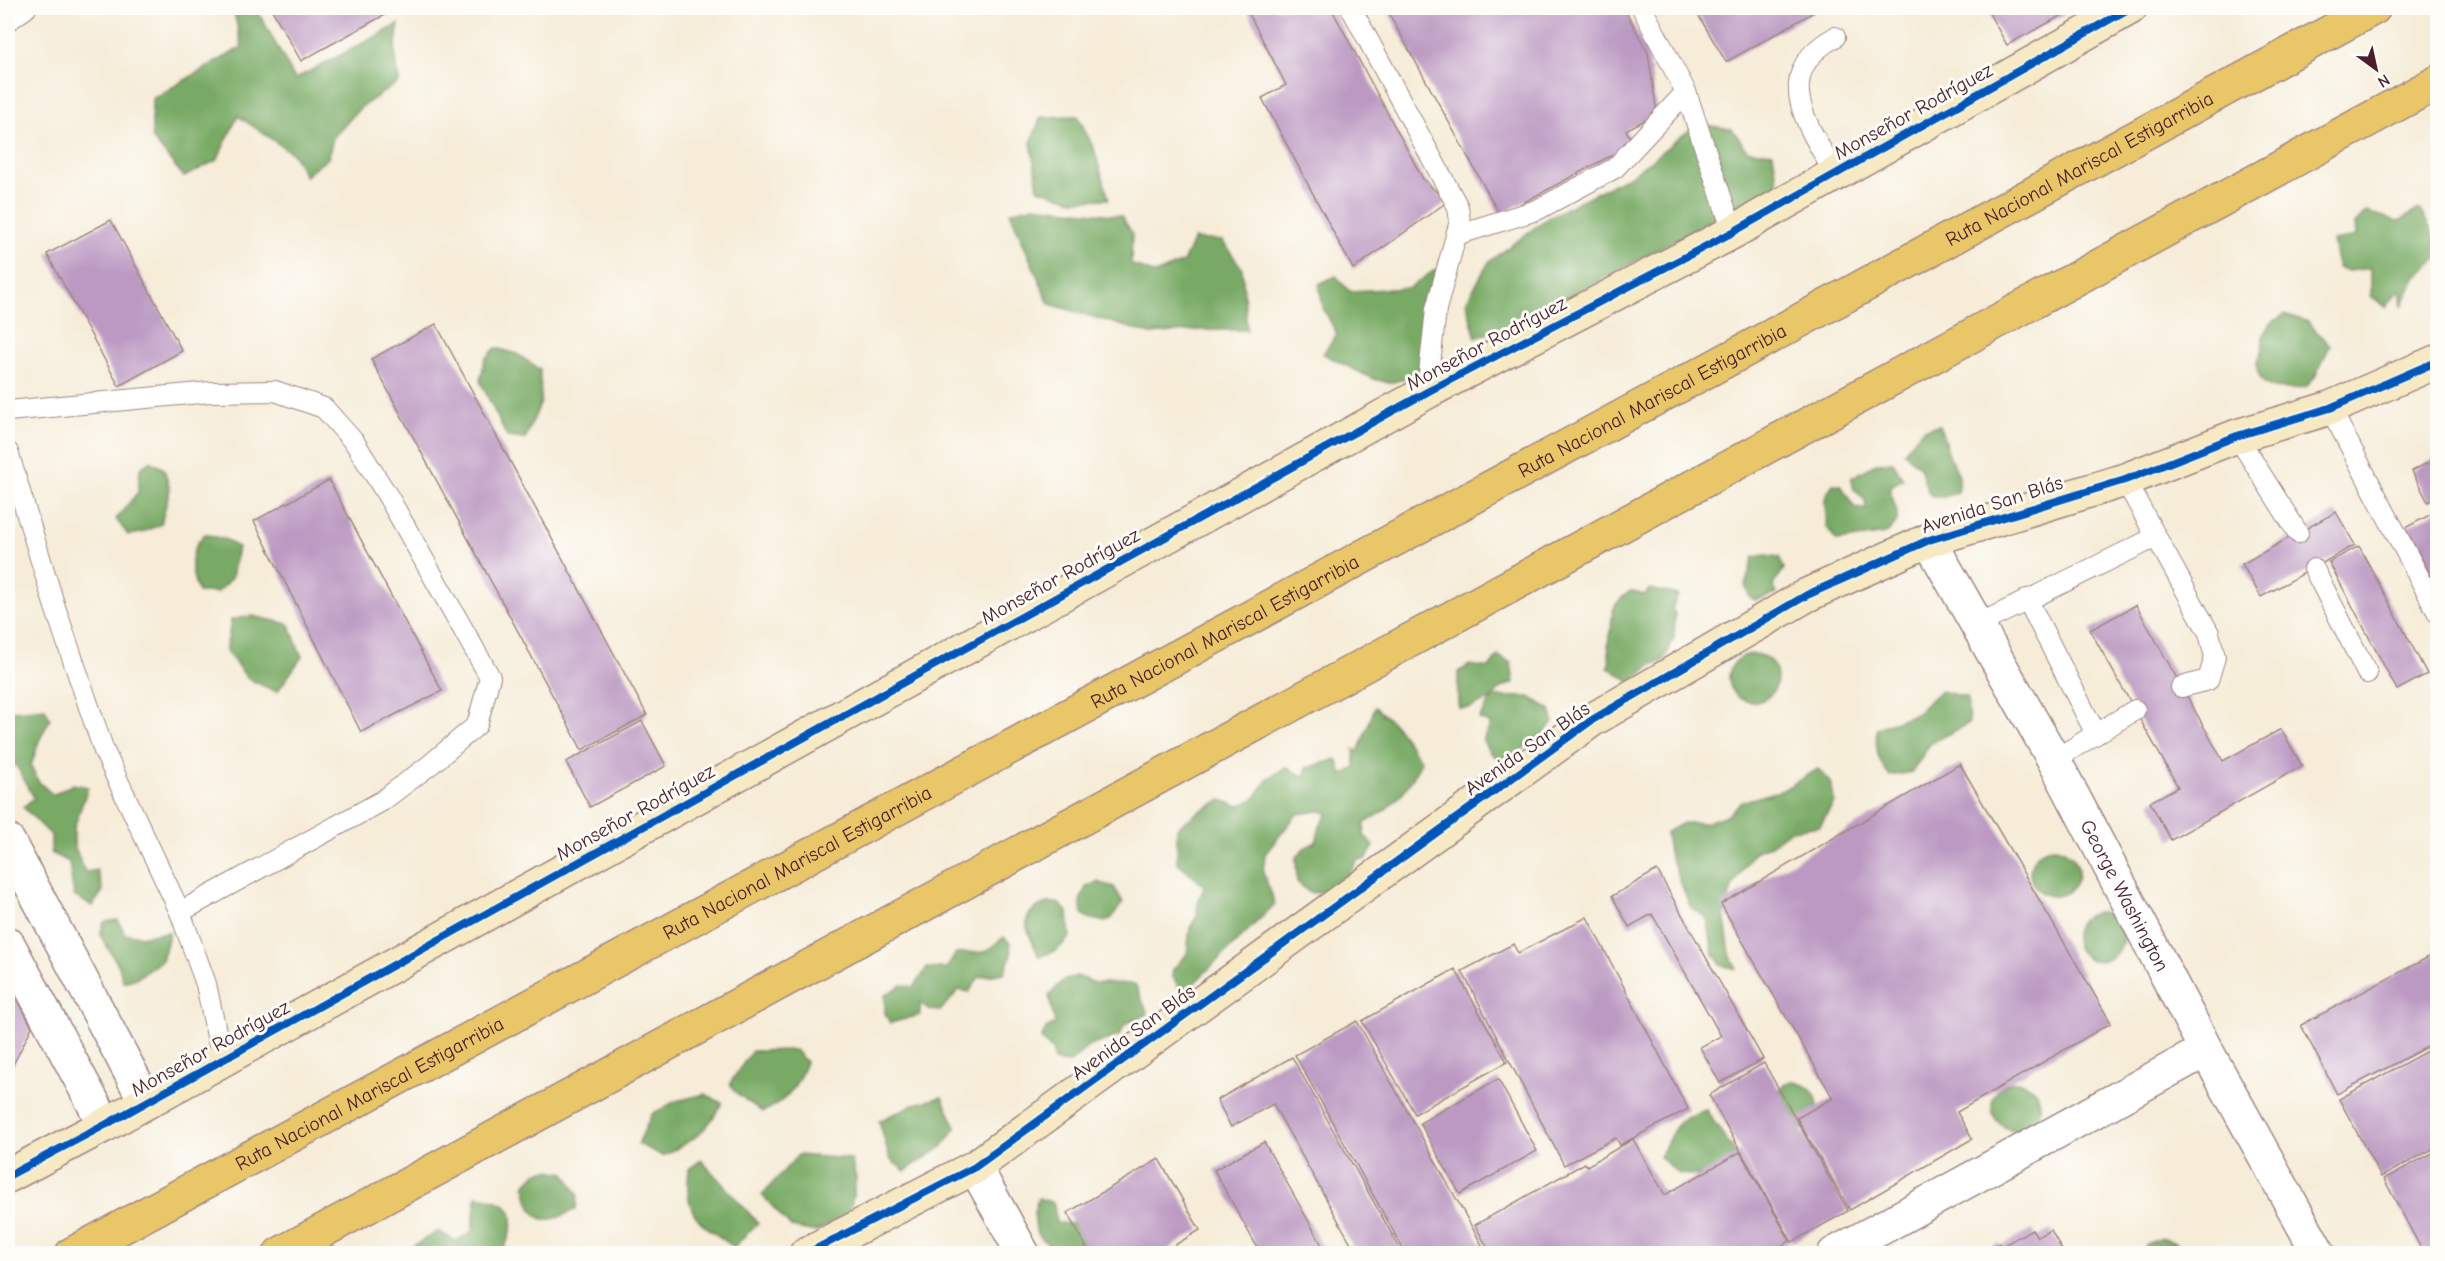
<svg xmlns="http://www.w3.org/2000/svg" width="2445" height="1261" font-family="'Comic Neue',sans-serif">
<rect width="100%" height="100%" fill="#fdfcf7"/>
<filter id="ink" filterUnits="userSpaceOnUse"><feTurbulence type="fractalNoise" baseFrequency=".0167" numOctaves="2"/><feDisplacementMap in="SourceGraphic" scale="12" xChannelSelector="R" yChannelSelector="G"/><feConvolveMatrix kernelMatrix="1 2 1 2 8 2 1 2 1" color-interpolation-filters="sRGB"/></filter>
<filter id="wash" filterUnits="userSpaceOnUse"><feTurbulence type="fractalNoise" baseFrequency=".008" numOctaves="4" result="noise"/><feDisplacementMap in="SourceGraphic" scale="24" xChannelSelector="R" yChannelSelector="G"/><feGaussianBlur stdDeviation="1.35" result="paint"/><feColorMatrix in="noise" values="0 0 0 0 0 0 0 0 0 0 0 0 0 0 0 0 0 1.4 0 .05"/><feComposite in="paint" operator="in"/></filter>
<g filter="url(#wash)">
<rect width="100%" height="100%" fill="#f6ecd8"/>
<g fill="#78aa65" stroke="#616448" stroke-width="1.5">
<polygon points="233,8 256,8 295,79 399,24 395,51 399,82 360,108 333,138 328,158 305,176 293,154 238,116 217,160 184,177 152,138 152,99 242,47"/>
<polygon points="1078,116 1094,149 1109,199 1072,200 1038,189 1031,142 1041,117"/>
<polygon points="1697,124 1732,129 1747,150 1773,153 1778,185 1545,310 1476,338 1466,302 1489,262 1549,217 1633,174"/>
<polygon points="1033,206 1121,216 1132,233 1131,264 1155,274 1183,262 1194,239 1222,241 1242,268 1247,330 1200,330 1151,334 1049,304 1010,212"/>
<path d="M2419,209C2430,227 2438,239 2437,259L2414,280L2402,306L2400,290L2386,307L2371,296V268L2349,271L2338,267L2333,241L2356,237L2355,224L2366,212L2399,221Z"/>
<polygon points="1452,269 1421,375 1389,383 1371,378 1323,354 1337,334 1323,308 1319,284 1336,276 1349,291 1409,288 1435,270"/>
<path d="M2285,314L2308,322L2330,346L2315,377L2306,387C2285,390 2257,394 2257,363C2257,358 2261,356 2262,351C2264,346 2262,341 2263,337C2266,325 2276,320 2285,314Z"/>
<polygon points="496,348 517,354 540,370 541,402 525,439 507,437 480,381 485,359"/>
<path d="M1939,425C1943,434 1945,442 1948,452C1952,469 1963,468 1958,492L1944,497H1932L1928,492L1920,467L1904,452L1923,429Z"/>
<polygon points="150,461 164,469 170,489 161,524 141,533 128,535 116,519 138,492 140,469"/>
<path d="M1893,462L1903,479L1889,487L1897,512V522L1886,534L1837,541L1826,526C1828,504 1818,506 1833,484L1841,485L1854,507L1866,510L1865,500L1854,489L1851,478L1877,463Z"/>
<path d="M205,534L227,540L238,547L232,577L218,592H198C190,571 187,551 205,534Z"/>
<polygon points="1766,555 1779,557 1784,569 1773,585 1777,594 1756,600 1750,598 1745,585 1754,557"/>
<path d="M1650,589L1678,595L1672,609L1675,614L1674,638L1664,661L1651,665L1630,684L1627,679L1608,668C1611,660 1609,653 1608,645C1607,639 1611,636 1611,631C1612,609 1612,605 1630,591L1644,595Z"/>
<polygon points="252,616 289,624 302,657 277,692 248,679 226,651 231,620"/>
<circle cx="1753" cy="678" r="24"/>
<path d="M1498,656L1511,663L1514,683L1502,687L1493,697H1529L1551,710L1553,722L1539,740L1527,745L1509,765C1496,754 1491,760 1483,740L1491,724L1479,719L1492,698L1470,708H1459C1456,697 1459,685 1458,672L1470,665L1489,668Z"/>
<path d="M1940,691L1967,697L1969,723L1930,744L1912,772L1890,776C1877,760 1875,749 1877,728L1915,714Z"/>
<polygon points="8,707 12,711 45,708 50,719 39,741 31,766 38,781 53,795 73,784 88,787 74,828 74,845 85,872 97,870 103,891 92,906 74,896 69,862 51,853 51,835 23,807 34,798 16,765 8,760"/>
<path d="M1375,707L1395,725L1421,761C1409,790 1392,808 1365,823L1364,835L1374,846L1366,859L1357,860C1348,883 1334,893 1310,893L1297,882L1296,858L1304,848L1316,842L1320,826L1328,813L1319,811L1297,814L1265,854L1263,872L1275,904L1186,991L1179,988L1172,975L1173,969L1187,954L1190,928L1197,916L1198,903L1204,886L1177,862V828L1198,812L1221,800L1239,806L1254,799L1267,780L1285,767L1305,777L1306,768L1337,759L1342,775L1355,768L1354,749L1358,752Z"/>
<polygon points="1818,769 1830,781 1834,802 1820,826 1791,830 1769,846 1754,852 1733,885 1724,913 1730,954 1737,969 1721,965 1713,953 1707,919 1690,906 1669,853 1666,833 1683,823 1705,823 1729,814 1741,802 1783,790"/>
<circle cx="2054" cy="872" r="24"/>
<polygon points="1097,882 1114,887 1123,902 1112,918 1105,922 1088,918 1082,913 1080,901 1086,887"/>
<path d="M1047,903H1058L1068,912L1070,937L1057,950L1039,957C1031,935 1012,915 1047,903Z"/>
<circle cx="2099" cy="937" r="24"/>
<polygon points="118,920 125,934 144,936 170,932 162,960 137,978 123,982 119,966 100,935 104,922"/>
<polygon points="1004,937 1010,943 1011,956 1004,973 979,977 969,992 959,990 940,1011 930,1010 920,1003 920,1015 890,1023 885,1013 885,995 902,985 914,987 927,968 947,968 956,953 985,952"/>
<polygon points="1077,976 1095,983 1135,984 1148,1014 1125,1024 1119,1036 1089,1046 1069,1063 1054,1061 1053,1051 1041,1039 1046,1029 1055,1024 1049,996 1062,981"/>
<path d="M795,1050L806,1062C797,1086 787,1102 762,1112L735,1092L730,1083L752,1051Z"/>
<path d="M1794,1082C1824,1087 1825,1118 1799,1130L1774,1094L1786,1083Z"/>
<circle cx="2016" cy="1106" r="24"/>
<path d="M705,1094L722,1103C707,1133 691,1141 663,1156L638,1144L652,1114L676,1101Z"/>
<polygon points="942,1097 956,1128 942,1147 905,1171 890,1159 879,1121 914,1104"/>
<path d="M1706,1110L1744,1165L1720,1177L1679,1174L1660,1157C1675,1128 1673,1120 1706,1110Z"/>
<polygon points="798,1155 851,1159 856,1178 850,1212 816,1232 791,1227 762,1195"/>
<path d="M701,1160L758,1223L734,1247C699,1222 683,1216 689,1169Z"/>
<path d="M548,1170L565,1173L578,1195L576,1209C542,1228 531,1222 525,1185L536,1173Z"/>
<path d="M476,1196C518,1201 519,1218 502,1253H410L413,1246L438,1231L456,1241L472,1232Z"/>
<polygon points="1038,1198 1054,1203 1056,1223 1081,1224 1090,1235 1085,1251 1087,1253 1059,1253 1043,1240 1036,1231 1034,1212"/>
<polygon points="2161,1238 2176,1243 2184,1253 2140,1253 2146,1244"/>
</g>
<g id="blocks">
<g fill="#bb99c2">
<polygon points="271,8 397,8 301,61"/>
<polygon points="1246,8 1331,8 1423,179 1447,202 1353,269 1262,98 1286,85"/>
<polygon points="1386,8 1624,8 1648,53 1657,113 1626,130 1633,144 1500,215"/>
<polygon points="1694,8 1821,8 1726,62"/>
<polygon points="1986,8 2076,8 2007,45"/>
<polygon points="111,220 182,351 119,386 47,254"/>
<polygon points="436,324 647,715 582,750 371,359"/>
<polygon points="2438,457 2438,497 2428,502 2412,471"/>
<polygon points="329,480 442,691 361,732 254,521"/>
<polygon points="2437,511 2438,512 2438,588 2405,528"/>
<polygon points="2336,512 2355,545 2261,597 2242,564"/>
<polygon points="2359,546 2427,674 2397,690 2329,562"/>
<polygon points="2136,605 2223,761 2281,729 2302,766 2171,840 2150,802 2178,787 2090,630"/>
<polygon points="642,721 666,766 590,807 566,762"/>
<polygon points="1960,764 2111,1023 1957,1112 1972,1139 1850,1210 1797,1118 1833,1098 1721,904"/>
<polygon points="1657,870 1763,1059 1720,1083 1700,1047 1721,1036 1652,914 1629,927 1612,896"/>
<polygon points="1587,917 1688,1109 1620,1145 1616,1138 1564,1165 1462,971 1513,944 1518,953"/>
<polygon points="2438,952 2438,1041 2337,1094 2301,1025"/>
<polygon points="1455,969 1507,1062 1415,1114 1362,1021"/>
<polygon points="8,981 32,1027 12,1067 8,1066"/>
<polygon points="1357,1021 1482,1245 1467,1254 1406,1254 1295,1055"/>
<polygon points="2438,1045 2438,1146 2381,1177 2339,1099"/>
<polygon points="1292,1057 1403,1254 1357,1254 1273,1104 1231,1127 1217,1100"/>
<polygon points="1764,1063 1848,1211 1792,1242 1709,1095"/>
<polygon points="1498,1079 1537,1151 1460,1194 1420,1123"/>
<polygon points="1633,1139 1665,1195 1740,1152 1790,1241 1769,1254 1491,1254 1475,1225 1585,1163 1587,1166"/>
<polygon points="1264,1142 1327,1254 1261,1254 1214,1170"/>
<polygon points="2438,1150 2438,1254 2424,1254 2384,1179"/>
<polygon points="1159,1159 1200,1230 1160,1254 1090,1254 1067,1213"/>
<polygon points="2032,1229 2037,1237 2051,1230 2064,1254 1981,1254 1999,1243 2001,1247"/>
</g>
</g>
</g>
<g filter="url(#ink)">
<use href="#blocks" fill-opacity="0" stroke="#a08682" stroke-width="1.5"/>
<g fill="none" stroke-linecap="round" stroke-linejoin="round">
<g stroke="#a08682" stroke-width="22">
<g id="lane">
<polyline points="1351,8 1458,207 1460,221 1436,309 1427,392"/>
<polyline points="1642,8 1686,92 1733,232"/>
<polyline points="8,21 26,8"/>
<path d="M1835,37C1769,74 1808,125 1835,174"/>
<polyline points="1456,235 1537,210 1615,168 1686,92"/>
<polyline points="2330,408 2438,613"/>
<polyline points="8,411 211,392 275,391 324,408 355,443 389,498 490,677 477,725 431,764 382,801 180,912"/>
<polyline points="2237,436 2298,533"/>
<polyline points="8,452 55,607 104,751 180,912 206,984 222,1060"/>
<polyline points="2125,480 2209,633 2215,657 2208,680 2181,687"/>
<polyline points="2314,569 2367,673"/>
<polyline points="2027,599 2096,734"/>
<polyline points="1977,625 2156,537"/>
<polyline points="2054,760 2135,710"/>
</g>
</g>
<g stroke="#a08682" stroke-width="36">
<g id="street">
<path id="s1" d="M1929,540L2054,760L2206,1050L2319,1254"/>
<polyline points="8,841 146,1102"/>
<polyline points="8,944 105,1125"/>
<polyline points="975,1167 1023,1254"/>
<polyline points="1834,1254 2206,1050"/>
</g>
</g>
<g stroke="#a08682" stroke-width="36">
<g id="secondary">
<polyline points="8,1176 105,1125 1427,392 1733,232 2130,8"/>
<polyline points="806,1254 975,1167 1592,720 1807,595 1929,540 2125,480 2237,436 2330,408 2438,361"/>
</g>
</g>
<g stroke="#a08682" stroke-width="36">
<g id="highway">
<path id="s2" d="M72,1254L1812,314L2374,8"/>
<polyline points="280,1254 2438,82"/>
</g>
</g>
<use href="#lane" stroke="#fff" stroke-width="20"/>
<use href="#street" stroke="#fff" stroke-width="33"/>
<use href="#secondary" stroke="#f6e9c3" stroke-width="33"/>
<use href="#highway" stroke="#e9c769" stroke-width="33"/>
<g stroke="#fdfcf7" stroke-width="11">
<g id="cycleway">
<polyline points="8,1176 105,1125 1427,392 1733,232 2130,8"/>
<polyline points="806,1254 975,1167 1592,720 1807,595 1929,540 2125,480 2237,436 2330,408 2438,361"/>
</g>
</g>
<use href="#cycleway" stroke="#0057b8" stroke-width="8"/>
</g>
</g>
<g text-anchor="middle" stroke-width="6" stroke-linejoin="round" paint-order="stroke">
<g font-size="20" fill="#4a1f2b" stroke="#fdfcf7">
<text transform="translate(1913 111) rotate(-29)" y="7">Monseñor Rodríguez</text>
<text dy="7" stroke="none"><textPath href="#s2" startOffset="2282">Ruta Nacional Mariscal Estigarribia</textPath></text>
<text transform="translate(1486 343) rotate(-28)" y="7">Monseñor Rodríguez</text>
<text dy="7" stroke="none"><textPath href="#s2" startOffset="1796">Ruta Nacional Mariscal Estigarribia</textPath></text>
<text transform="translate(1992 504) rotate(-18)" y="7">Avenida San Blás</text>
<text transform="translate(1060 576) rotate(-29)" y="7">Monseñor Rodríguez</text>
<text dy="7" stroke="none"><textPath href="#s2" startOffset="1310">Ruta Nacional Mariscal Estigarribia</textPath></text>
<text transform="translate(1527 748) rotate(-35)" y="7">Avenida San Blás</text>
<text transform="translate(635 812) rotate(-29)" y="7">Monseñor Rodríguez</text>
<text dy="7" stroke="none"><textPath href="#s2" startOffset="824">Ruta Nacional Mariscal Estigarribia</textPath></text>
<text dy="7" stroke="none"><textPath href="#s1" startOffset="406">George Washington</textPath></text>
<text transform="translate(1133 1032) rotate(-36)" y="7">Avenida San Blás</text>
<text transform="translate(210 1048) rotate(-29)" y="7">Monseñor Rodríguez</text>
<text dy="7" stroke="none"><textPath href="#s2" startOffset="338">Ruta Nacional Mariscal Estigarribia</textPath></text>
</g>
</g>
<rect width="2445" height="1261" fill="none" stroke="#fdfcf7" stroke-width="30"/>
<g transform="translate(2376 69) rotate(147)" stroke="#fdfcf7" stroke-width="4.5" paint-order="stroke">
<path d="M0-4.5L10 22L0 15L-10 22Z" fill="#4a1f2b"/>
<text y="-9" font-size="16" font-weight="bold" text-anchor="middle" fill="#4a1f2b">N</text>
</g>
</svg>
